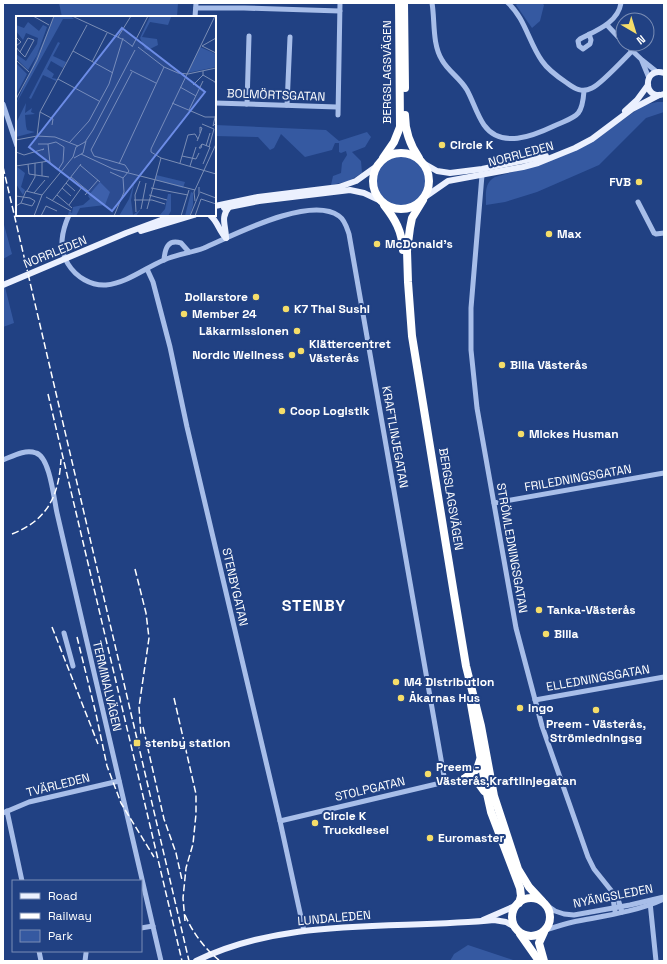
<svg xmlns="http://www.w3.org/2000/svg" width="667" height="964" font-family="'Space Grotesk',sans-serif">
<rect width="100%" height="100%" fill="#214183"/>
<g fill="#3559a1">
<polygon points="59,3 178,3 177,17 62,17"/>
<polygon points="518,3 542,3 544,5 540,21 532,28 516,5"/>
<path d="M657,102H664V112L646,118L599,165L537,192L505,202L486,205C486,194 484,183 495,177L545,163L598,137L644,105Z"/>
<polygon points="215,125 326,130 339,141 367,132 371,137 365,147 352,152 361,161 362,173 349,181 331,185 333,176 341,173 342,163 347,155 346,151 341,153 339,152 339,143 335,143 332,150 305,157 281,134 274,148 270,150 258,137 215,136"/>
<circle cx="401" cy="181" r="25"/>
<polygon points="3,221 12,254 3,259"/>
<polygon points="5,287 14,323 3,327 3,288"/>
<polygon points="468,945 516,961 450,961 454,954"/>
</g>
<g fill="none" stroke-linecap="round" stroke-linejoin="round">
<g stroke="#a8bee9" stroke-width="5">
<path d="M432,3C435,20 432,44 442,60C448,71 460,78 467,90C473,101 477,115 484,125C501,149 533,136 554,126C576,116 582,118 584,91"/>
<path d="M508,3C525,18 529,43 542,61C548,70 558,77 567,83C575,89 582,93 592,88C601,84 624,59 632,51"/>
<polyline points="196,8 244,8 340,11"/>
<polyline points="195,17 196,3"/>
<polyline points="607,25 623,42"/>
<path d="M589,34L591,40L590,44L583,49L579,46L578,41L580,39C595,31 618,23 621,3"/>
<polyline points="625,44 642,60 657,72"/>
<polyline points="642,61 649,78"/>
<polyline points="215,103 337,107"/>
<polyline points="3,104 17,146"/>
<polyline points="247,104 249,36"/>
<polyline points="287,105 290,37"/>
<polyline points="338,115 340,3"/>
<polyline points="482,175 471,308 471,350 477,408 516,628 542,726 588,857 594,869 618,899 622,912"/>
<polyline points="638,202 654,233 656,234 664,233"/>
<path d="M69,215C62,231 58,248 68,264C76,277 91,286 106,285C127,283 145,268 164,260C177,254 191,253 204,248C234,235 310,195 339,216C345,220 347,228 349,234L445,782"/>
<path d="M164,260C165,248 168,239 181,243L189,252"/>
<polyline points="147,269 153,282 170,347 187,427 280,821 304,931"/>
<path d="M3,460C13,456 25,449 36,453C50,457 54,500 57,513L161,961"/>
<polyline points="494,503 664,473"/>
<polyline points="64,633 73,666"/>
<polyline points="535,700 664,677"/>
<polyline points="7,811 22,881"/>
<polyline points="3,813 29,802 119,781"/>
<polyline points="280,821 445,782 464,779"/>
<polyline points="612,892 615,911"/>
<polyline points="650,902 656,961"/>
<polyline points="545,904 555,911 564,914 574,915 630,905 664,897"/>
<polyline points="141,928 153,926"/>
<path d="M546,930C555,927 564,924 573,922C603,916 636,912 664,899"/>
<polyline points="39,951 41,961"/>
<polyline points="85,961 86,953"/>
</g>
<g stroke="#ebf0fe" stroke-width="6">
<path d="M664,73C642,66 643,102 664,94"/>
<polyline points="625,111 637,100 648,85"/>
<polyline points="423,163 437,171 450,173 482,169 546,156"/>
<polyline points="425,197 448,181 523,167 538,163 575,148 592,139 632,109 659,95"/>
<polyline points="215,206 258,197 339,187 356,181 377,166"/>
<polyline points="224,208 259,201 350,190 364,193 381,201"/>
<path d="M210,215C218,222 219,231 226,238"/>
<polyline points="141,231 194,215"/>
<path d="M226,238C226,225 220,218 229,207"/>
<polyline points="3,285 126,233 161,220 179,215"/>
<polyline points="483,920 515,906"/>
<path d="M196,961C288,916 394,930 494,920L506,922L513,926"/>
</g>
<g stroke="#fff" stroke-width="8">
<polyline points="404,3 405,88"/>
<path d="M405,115C405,132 410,145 419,158"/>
<circle cx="401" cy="181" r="28"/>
<polyline points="383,158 394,142 400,127 399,3"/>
<polyline points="423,200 412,218 410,228 407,251 408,282 412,336 454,594 466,666 481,726 494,796 518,869 529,887 542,901"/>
<path d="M384,205C395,219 402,231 403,250"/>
<polyline points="471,704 487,794 491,812 520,888 521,896 519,903"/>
<polyline points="464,779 476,780 484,791"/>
<polyline points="464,779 477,769 480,760"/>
<circle cx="531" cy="917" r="19"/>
<polyline points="520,934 539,961"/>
<polyline points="544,961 539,943 544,932"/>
</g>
<g stroke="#fff" stroke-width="1.5" stroke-dasharray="7 3" stroke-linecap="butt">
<polyline points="3,167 189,961"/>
<polyline points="48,394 182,961"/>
<path d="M12,534C48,520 59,495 61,459"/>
<polyline points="135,569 146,613 149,638 139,707 141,735"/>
<polyline points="52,627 98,744"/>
<polyline points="77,637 96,714 107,766 121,803 154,857"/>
<polyline points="174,698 196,794 196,814 193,844 186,868 183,898 185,921"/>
<polyline points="143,727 164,819 176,853 182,880"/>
<path d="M185,915C193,933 204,948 220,961"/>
</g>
</g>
<g fill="#f5dd69" stroke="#214183" stroke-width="1.5">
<circle cx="442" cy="145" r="4"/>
<circle cx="639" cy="182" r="4"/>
<circle cx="549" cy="234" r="4"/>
<circle cx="377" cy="244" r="4"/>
<circle cx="256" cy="297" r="4"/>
<circle cx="286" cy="309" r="4"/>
<circle cx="184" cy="314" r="4"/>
<circle cx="297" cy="331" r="4"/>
<circle cx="301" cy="351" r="4"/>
<circle cx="292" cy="355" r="4"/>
<circle cx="502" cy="365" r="4"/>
<circle cx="282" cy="411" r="4"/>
<circle cx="521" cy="434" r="4"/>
<circle cx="539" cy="610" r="4"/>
<circle cx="546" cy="634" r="4"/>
<circle cx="396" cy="682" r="4"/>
<circle cx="401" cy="698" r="4"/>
<circle cx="520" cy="708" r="4"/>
<circle cx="596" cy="710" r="4"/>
<rect x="133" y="739" width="8" height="8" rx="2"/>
<circle cx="428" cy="774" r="4"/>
<circle cx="315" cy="823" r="4"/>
<circle cx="430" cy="838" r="4"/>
</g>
<g text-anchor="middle" stroke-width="4" stroke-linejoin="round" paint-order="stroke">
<g font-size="12" fill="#fff" stroke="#214183">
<text transform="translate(387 72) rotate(-90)" y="4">BERGSLAGSVÄGEN</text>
<text transform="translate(276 95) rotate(2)" y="4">BOLMÖRTSGATAN</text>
<text transform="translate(521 154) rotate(-15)" y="4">NORRLEDEN</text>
<text transform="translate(55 252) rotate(-22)" y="4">NORRLEDEN</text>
<text transform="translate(395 437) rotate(80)" y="4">KRAFTLINJEGATAN</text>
<text transform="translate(578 478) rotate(-10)" y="4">FRILEDNINGSGATAN</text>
<text transform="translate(451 499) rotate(81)" y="4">BERGSLAGSVÄGEN</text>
<text transform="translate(512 548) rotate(80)" y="4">STRÖMLEDNINGSGATAN</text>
<text transform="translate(235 587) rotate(77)" y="4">STENBYGATAN</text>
<text transform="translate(598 678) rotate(-10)" y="4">ELLEDNINGSGATAN</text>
<text transform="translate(107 686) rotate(77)" y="4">TERMINALVÄGEN</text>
<text transform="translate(58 785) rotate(-14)" y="4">TVÄRLEDEN</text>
<text transform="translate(370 789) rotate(-13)" y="4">STOLPGATAN</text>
<text transform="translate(613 896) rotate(-11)" y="4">NYÄNGSLEDEN</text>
<text transform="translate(334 918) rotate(-5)" y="4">LUNDALEDEN</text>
</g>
<g font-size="12" font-weight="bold" fill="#fff" stroke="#214183" text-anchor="start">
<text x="450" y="149">Circle K</text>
<text x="631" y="186" text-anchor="end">FVB</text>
<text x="557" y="238">Max</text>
<text x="385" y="248">McDonald's</text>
<text x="248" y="301" text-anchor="end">Dollarstore</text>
<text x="294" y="313">K7 Thai Sushi</text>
<text x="192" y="318">Member 24</text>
<text x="289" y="335" text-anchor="end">Läkarmissionen</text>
<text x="309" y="348">Klättercentret<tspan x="309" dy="14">Västerås</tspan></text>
<text x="284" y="359" text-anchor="end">Nordic Wellness</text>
<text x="510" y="369">Bilia Västerås</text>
<text x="290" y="415">Coop Logistik</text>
<text x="529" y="438">Mickes Husman</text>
<text x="547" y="614">Tanka-Västerås</text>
<text x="554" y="638">Bilia</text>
<text x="404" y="686">M4 Distribution</text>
<text x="409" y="702">Åkarnas Hus</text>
<text x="528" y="712">Ingo</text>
<text x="596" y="728" text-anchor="middle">Preem - Västerås,<tspan x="596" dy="14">Strömledningsg</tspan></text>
<text x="145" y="747">stenby station</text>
<text x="436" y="771">Preem -<tspan x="436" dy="14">Västerås,Kraftlinjegatan</tspan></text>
<text x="323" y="820">Circle K<tspan x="323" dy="14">Truckdiesel</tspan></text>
<text x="438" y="842">Euromaster</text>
</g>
<g font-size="16" font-weight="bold" letter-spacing="1" fill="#fff" stroke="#214183">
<text x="314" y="611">STENBY</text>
</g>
</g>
<g transform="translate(16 16)">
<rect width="200" height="200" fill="#214183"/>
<path d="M55,0L58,3H47L0,88L38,1ZM134,0L155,1L152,9L134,6L126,21L141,23L142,29L132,34L129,33L124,22ZM12,6L23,15L27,9L31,11L21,39L12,54L0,42V38L10,45L21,28L22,22L10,17L7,24L0,15V9L8,12ZM42,26L44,27L37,40L50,46L47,52L35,45L31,53L38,58L36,62L41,63L40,65L27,59L15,83L13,82ZM184,31L200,38V51L171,57ZM0,47L11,58L0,79ZM10,87L9,97L16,92L15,96L19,98L9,99L10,110L11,114L19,116L0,121V107ZM0,150L9,157L5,171L9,174L7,179L0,168ZM140,159L169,166L167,172L140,164ZM119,163L115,184L117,199L125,193L120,200H103L113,183ZM84,166L94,176L89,189L64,192L60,200H48L52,199L53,195L56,197L57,191L67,189L74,183L72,180ZM175,176L177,177V189L174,200H169ZM152,178H155V195L152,200H143L149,193Z" fill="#3559a1"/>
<path fill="none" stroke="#7a8db5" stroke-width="1" d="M17,0L33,9M56,0L108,24L116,30M0,21L5,26L0,30M102,21L115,0M200,22L186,30L200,37M0,31L4,36L9,41L18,24L12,22L4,36M116,31L132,0M122,31L148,51L162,57L172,58L200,52M57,35L97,57M0,44L13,56M76,46L91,17M114,54L140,67M187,59L199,66L200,69M42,63L83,85M177,69L187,59V55M164,71L180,80M0,83L21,44L38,0M156,87L189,101H200M173,94L187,65M24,96L37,103L36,109M200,97L197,110L200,107M186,108L198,113L193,131M21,120L24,96L71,9M21,120L39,121L62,130M0,124L21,120M181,125L182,123L185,115L186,112L184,111V117M53,127L73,105L93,68L107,22M22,128H32L34,147L42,154L47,146L48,131L40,126L32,128M186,128L183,132H185L186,128L194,131M190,130L194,117M0,136L8,139L28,133L26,134M65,138L97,153L179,174M166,140L180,143L183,137M58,142L67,137L70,125M145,142L135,136V133L199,0M145,142L200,158M26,146V160M164,147L172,119L179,118L182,123M12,148L13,158L33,161M103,148L148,51M187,148L194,131M64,149L84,166M0,150L33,145M174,150L180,131M94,156L107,162L113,155L109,149L78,140L75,134L116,56M55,161L72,175M50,167L59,175M46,172L55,180M135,172L172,179M11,175L19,161V147M184,176L200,182M18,177L29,164M41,179L56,192M69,179L82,164M133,179L151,184M0,180L14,182L19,185L16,190L5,187M30,181L55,195M118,184H136L149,188M36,185L65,148M179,185L178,176L200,128M53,189L66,171M0,190L5,187L10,175L26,179M125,193L130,167M131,193L145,142M120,196L119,179L124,165M18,200L26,179L57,141L60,131L69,126L77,114L119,34M25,200L30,190L41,195M98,200L108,176L107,162M165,200L173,174M174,200L183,178V171M179,200L185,183L200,188"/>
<path fill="#6c8ce6" fill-opacity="0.15" stroke="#6c8ce6" stroke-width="2" d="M106,12L189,76L96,195L13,131Z"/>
<rect width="200" height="200" fill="none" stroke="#fff" stroke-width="2"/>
</g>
<rect width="667" height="964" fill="none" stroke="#ffffff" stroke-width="8"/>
<rect x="12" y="880" width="130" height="72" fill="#214183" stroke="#7a8db5"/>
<rect x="20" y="893" width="20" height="6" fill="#ebf0fe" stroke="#7a8db5"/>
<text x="48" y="900" font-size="12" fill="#ffffff">Road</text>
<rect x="20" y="913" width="20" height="6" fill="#ffffff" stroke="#7a8db5"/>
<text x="48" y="920" font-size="12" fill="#ffffff">Railway</text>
<rect x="20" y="930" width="20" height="12" fill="#3559a1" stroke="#7a8db5"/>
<text x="48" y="940" font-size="12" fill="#ffffff">Park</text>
<g transform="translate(635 32) rotate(142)"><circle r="19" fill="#214183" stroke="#7a8db5"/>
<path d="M0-3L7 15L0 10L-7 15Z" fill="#f5dd69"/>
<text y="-6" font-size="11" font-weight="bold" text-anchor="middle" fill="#ffffff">N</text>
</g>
</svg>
